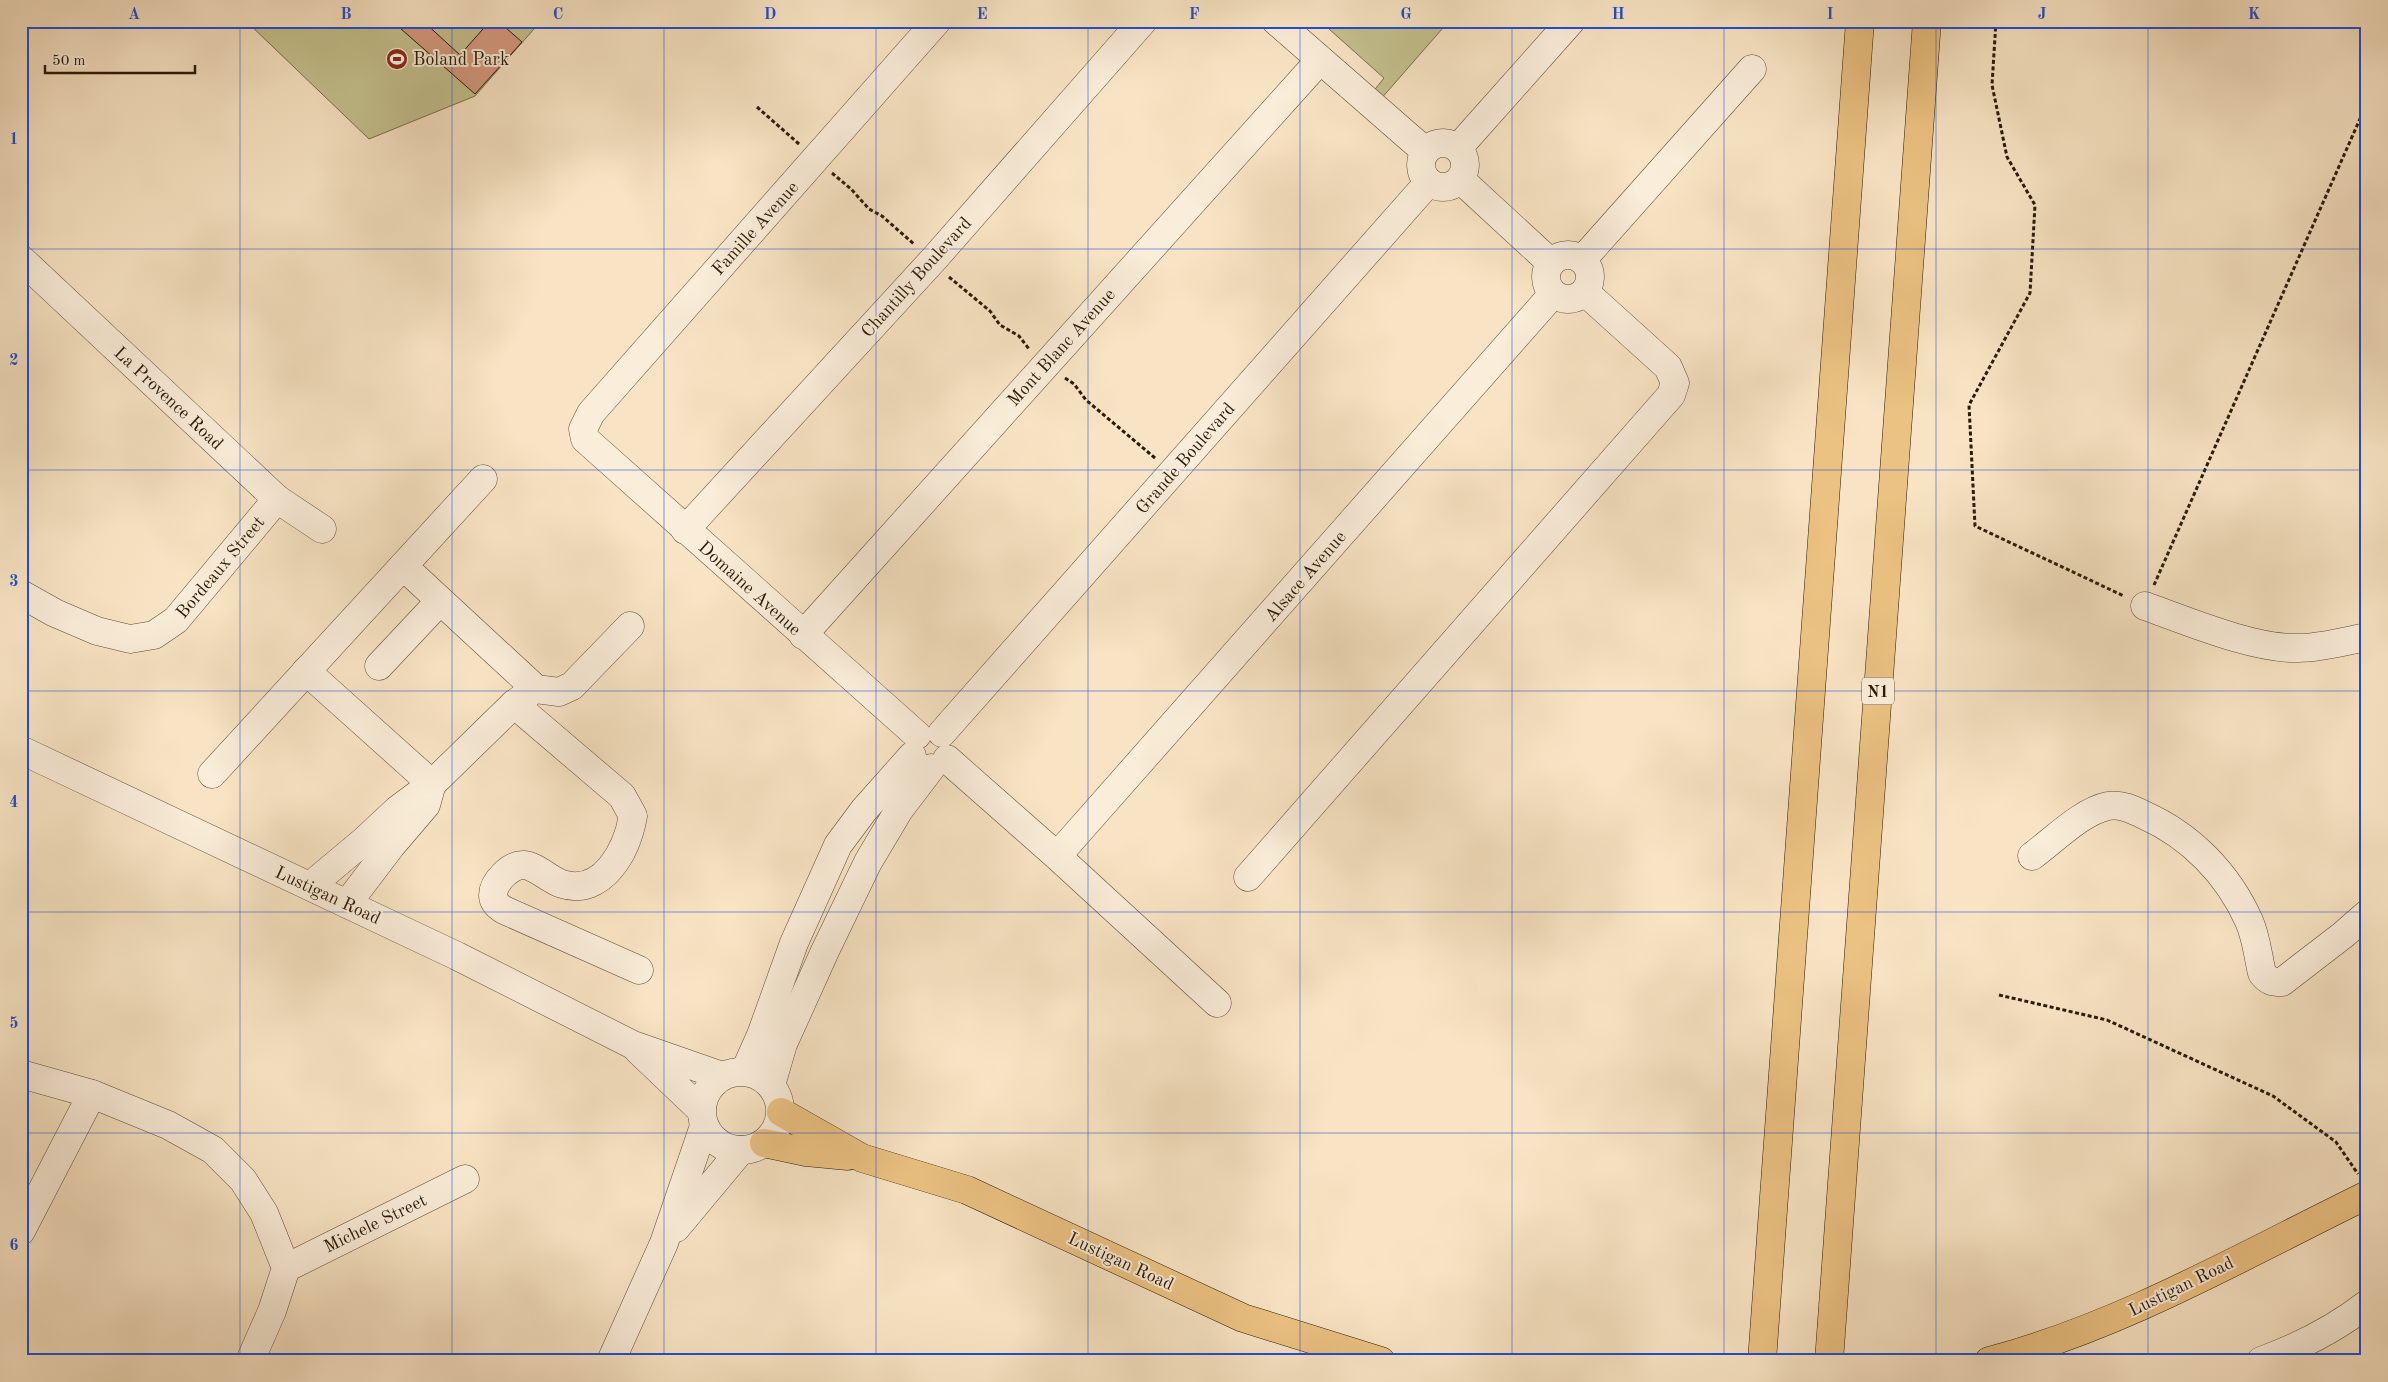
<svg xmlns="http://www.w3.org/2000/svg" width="2388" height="1382" font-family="'Old Standard TT',serif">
<rect width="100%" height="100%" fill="#f8e4c4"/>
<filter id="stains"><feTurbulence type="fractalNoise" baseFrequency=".004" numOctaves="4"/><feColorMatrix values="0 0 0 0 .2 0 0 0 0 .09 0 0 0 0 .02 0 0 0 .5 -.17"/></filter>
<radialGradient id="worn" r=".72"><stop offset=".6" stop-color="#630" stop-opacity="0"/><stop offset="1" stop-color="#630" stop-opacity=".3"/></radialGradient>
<g fill="#c4c28f" stroke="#766e4b">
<polygon points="246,21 541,21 475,96 369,139"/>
<polygon points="1320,21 1449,21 1380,100 1372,93 1384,78"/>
</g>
<polygon fill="#d69b80" stroke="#281a07" points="392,21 423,21 460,55 490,21 498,21 522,42 475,94"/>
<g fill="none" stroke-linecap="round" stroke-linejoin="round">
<g stroke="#5c4c36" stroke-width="29">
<g id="minor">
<polyline points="1276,21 1425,151"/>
<circle cx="1443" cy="165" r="22"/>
<polyline points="1458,148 1571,21"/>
<polyline points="1461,180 1550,262"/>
<circle cx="1568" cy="277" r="22"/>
<polyline points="21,259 277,499 322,529"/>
<polyline points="1582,260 1752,69"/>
<polyline points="685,530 934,259 1143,21"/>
<polyline points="403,566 536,689 559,692 572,686 630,626"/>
<polyline points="21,594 55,613 97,631 130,639 154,635 176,620 277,499"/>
<path d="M2145,606C2187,621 2256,650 2299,648C2321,648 2345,641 2367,637"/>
<polyline points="803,635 1320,60"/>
<polyline points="379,666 440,601"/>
<polyline points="306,671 432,784"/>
<path d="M514,704L622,796L633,816C627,850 603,897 562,884C550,880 536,866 524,865C511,864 493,882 493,895C493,902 499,907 504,910L639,970"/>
<polyline points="942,733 1428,183"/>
<polyline points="917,735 585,439 583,429 591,413 937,21"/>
<polyline points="21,750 457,956 633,1045 722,1076"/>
<polyline points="947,759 1057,856 1217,1003"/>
<polyline points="212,774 483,479"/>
<polyline points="1057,856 1553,294"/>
<path d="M2032,856C2053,841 2082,811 2108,806C2121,804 2132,809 2144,815C2191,836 2228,874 2249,921C2256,936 2258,956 2262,973C2268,981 2272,982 2282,982L2343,935L2367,914"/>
<polyline points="1248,877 1671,395 1675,383 1668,367 1585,292"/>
<polyline points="310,886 365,840 397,810 432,784 514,704 528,694"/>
<polyline points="347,904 391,846 426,805 431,787"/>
<polyline points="638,1050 701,1110"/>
<polyline points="745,1071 761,1035 794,943 838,845 864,810 912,756"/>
<circle cx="741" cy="1111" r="39"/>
<polyline points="21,1074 92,1094 168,1125 213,1150 243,1180 264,1213 286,1268 272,1311 250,1361"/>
<polyline points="771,1085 783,1044 825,951 868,862 899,810 931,768"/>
<polyline points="676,1228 741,1150"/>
<polyline points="21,1231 92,1094"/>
<polyline points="286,1268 465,1179"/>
<polyline points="611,1361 664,1243 704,1126"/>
<path d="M2261,1361C2299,1347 2335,1329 2367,1304"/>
</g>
</g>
<g stroke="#281a07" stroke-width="29">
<g id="major">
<polyline points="781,1112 862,1158 967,1190 1243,1318 1381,1361"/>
<polyline points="764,1143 806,1152 848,1156"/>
<path d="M1989,1361C2122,1326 2244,1255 2367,1195"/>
</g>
</g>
<g stroke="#281a07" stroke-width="29">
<g id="highway">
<polyline points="1762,1361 1860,21"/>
<polyline points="1829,1361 1927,21"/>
</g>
</g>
<g stroke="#281a07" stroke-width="3" stroke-dasharray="4 2.5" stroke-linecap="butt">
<polyline points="1996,21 1992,85 2007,157 2035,205 2030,293 1969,405 1975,526 2124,596"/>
<polyline points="757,107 799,144"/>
<polyline points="832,173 851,189 869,209 882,216 915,245"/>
<polyline points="949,277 990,311 1000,325 1019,336 1029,349"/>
<polyline points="1065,378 1074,384 1086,400 1155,458"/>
<polyline points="2154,585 2367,103"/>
<polyline points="1999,995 2107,1020 2273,1096 2336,1142 2358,1174"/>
</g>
<use href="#minor" stroke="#faedd9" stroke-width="28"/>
<use href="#major" stroke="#ecc282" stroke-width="28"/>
<use href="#highway" stroke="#ecc282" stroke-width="28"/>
</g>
<path fill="none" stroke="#1d4ed8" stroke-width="1" stroke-opacity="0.55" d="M240,21V1361M452,21V1361M664,21V1361M876,21V1361M1088,21V1361M1300,21V1361M1512,21V1361M1724,21V1361M1936,21V1361M2148,21V1361M21,249H2367M21,470H2367M21,691H2367M21,912H2367M21,1133H2367"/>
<defs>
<g id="stadium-disc" transform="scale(1.125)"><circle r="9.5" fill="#8f2418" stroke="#faedd9"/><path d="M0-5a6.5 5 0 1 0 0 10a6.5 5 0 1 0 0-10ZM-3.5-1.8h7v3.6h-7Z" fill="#fff"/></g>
</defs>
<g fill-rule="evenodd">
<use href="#stadium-disc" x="397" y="59"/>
</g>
<g text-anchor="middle" stroke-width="4" stroke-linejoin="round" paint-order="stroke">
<rect fill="#faedd9" stroke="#675946" stroke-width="1" x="1862" y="677.5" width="32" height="27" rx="4"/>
<g font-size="16" font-weight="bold" fill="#281a07">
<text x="1878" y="697">N1</text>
</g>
<g font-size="18" fill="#281a07" stroke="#faedd9" text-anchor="start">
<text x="413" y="65">Boland Park</text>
</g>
<g font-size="18" fill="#281a07" stroke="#faedd9">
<text transform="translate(755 228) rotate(-48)" y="6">Famille Avenue</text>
<text transform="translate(916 277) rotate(-48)" y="6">Chantilly Boulevard</text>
<text transform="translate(1061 347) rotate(-48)" y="6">Mont Blanc Avenue</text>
<text transform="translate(169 398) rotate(43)" y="6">La Provence Road</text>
<text transform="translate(1185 458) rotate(-49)" y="6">Grande Boulevard</text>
<text transform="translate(220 567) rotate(-50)" y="6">Bordeaux Street</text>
<text transform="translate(1305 576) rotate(-49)" y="6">Alsace Avenue</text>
<text transform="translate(750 588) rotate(42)" y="6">Domaine Avenue</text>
<text transform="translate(328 895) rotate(25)" y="6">Lustigan Road</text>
<text transform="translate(375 1223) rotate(-26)" y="6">Michele Street</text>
<text transform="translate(1121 1261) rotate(25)" y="6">Lustigan Road</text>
<text transform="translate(2181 1286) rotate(-26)" y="6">Lustigan Road</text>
</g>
</g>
<rect width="2388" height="1382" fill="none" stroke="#f8e4c4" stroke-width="55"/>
<path d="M45 65v8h150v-8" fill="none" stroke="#281a07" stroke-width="2.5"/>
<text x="52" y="65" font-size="15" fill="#281a07" stroke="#faedd9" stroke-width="4" paint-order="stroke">50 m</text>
<rect x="28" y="28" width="2332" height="1326" fill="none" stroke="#1d4ed8" stroke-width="2"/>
<g font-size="16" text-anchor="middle" font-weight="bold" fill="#1d4ed8">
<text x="134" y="19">A</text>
<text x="346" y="19">B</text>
<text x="558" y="19">C</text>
<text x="770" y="19">D</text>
<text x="982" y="19">E</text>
<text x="1194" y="19">F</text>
<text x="1406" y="19">G</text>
<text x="1618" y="19">H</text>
<text x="1830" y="19">I</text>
<text x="2042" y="19">J</text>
<text x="2254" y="19">K</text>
<text x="14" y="144">1</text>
<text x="14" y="365">2</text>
<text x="14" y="586">3</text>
<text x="14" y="807">4</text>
<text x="14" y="1028">5</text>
<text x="14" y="1250">6</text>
</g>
<rect width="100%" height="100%" filter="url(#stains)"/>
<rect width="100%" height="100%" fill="url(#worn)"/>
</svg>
